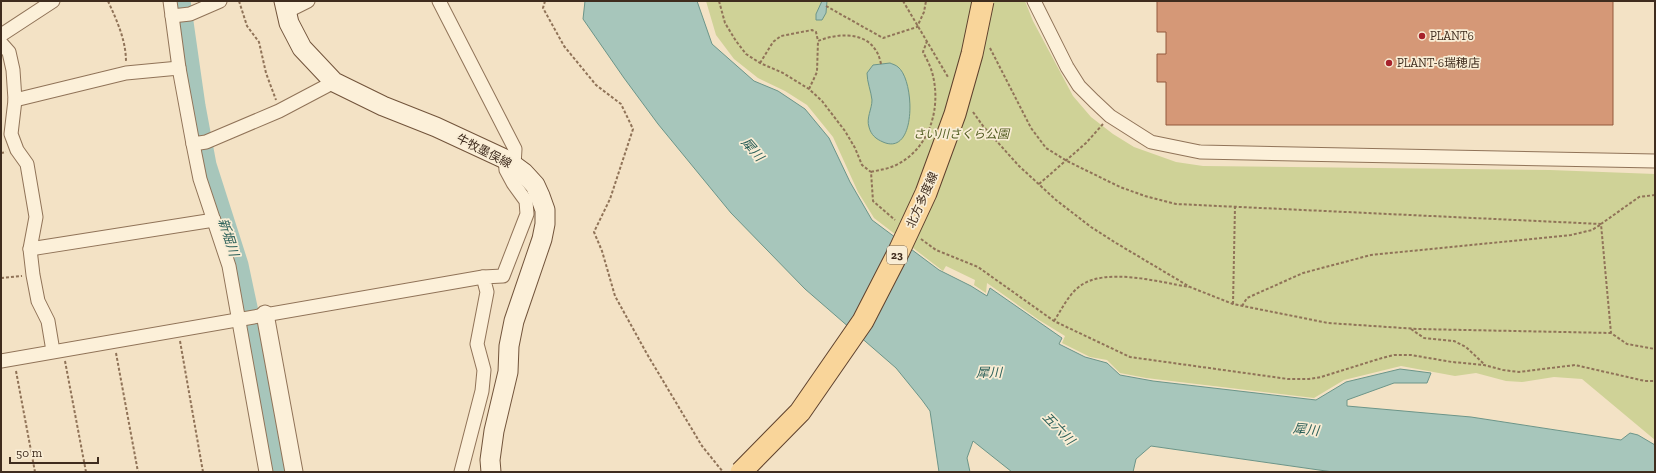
<svg xmlns="http://www.w3.org/2000/svg" width="1656" height="473" font-family="'Zilla Slab','Noto Sans JP',serif">
<rect width="100%" height="100%" fill="#f3e2c5"/>
<polygon fill="#cfd297" points="706,1 1025,1 1033,21 1073,96 1091,117 1113,134 1134,147 1176,162 1203,166 1550,170 1655,174 1655,440 1582,379 1554,377 1522,382 1506,381 1476,373 1455,376 1401,366 1344,380 1314,398 1146,378 1120,373 1107,360 1090,357 1062,343 1065,336 1039,320 987,283 986,293 974,285 975,280 946,266 943,271 874,218 858,192 833,137 807,105 785,91 758,78 734,59 716,35"/>
<g fill="#a7c6bb" stroke="#6c9589">
<polygon points="585,1 697,1 712,44 754,81 778,91 805,109 829,138 850,182 872,220 939,270 971,286 987,296 990,288 1062,338 1059,344 1085,357 1107,363 1120,375 1153,381 1316,400 1346,382 1400,369 1431,373 1427,383 1394,383 1347,400 1347,406 1471,417 1621,440 1630,433 1638,435 1655,445 1655,472 1333,472 1151,446 1136,459 1133,472 1012,472 973,441 967,458 970,472 939,472 930,411 922,400 896,368 805,289 731,213 658,124 624,78 583,19"/>
<polygon points="822,1 827,1 826,13 822,20 816,20 816,14"/>
<path d="M890,63C892,64 896,65 898,67C915,80 917,157 883,142C876,139 871,135 869,127C866,118 872,109 872,100C871,91 867,82 867,73L873,65Z"/>
</g>
<g fill="none" stroke-linecap="round" stroke-linejoin="round">
<polyline stroke="#a7c6bb" stroke-width="21" points="180,1 195,106 206,165 238,265 282,472"/>
</g>
<polygon fill="#d59877" stroke="#92593c" points="1157,1 1613,1 1613,125 1166,125 1166,82 1157,82 1157,54 1166,54 1166,32 1157,32"/>
<g fill="none" stroke-linecap="round" stroke-linejoin="round">
<g stroke="#907358" stroke-width="15">
<g id="minor">
<polyline points="170,1 179,68 193,144 200,179 229,266 266,472"/>
<polyline points="439,1 515,149 514,165"/>
<polyline points="1034,1 1067,67 1079,86 1094,101 1110,116 1151,142 1200,152 1655,161"/>
<polyline points="286,12 308,1"/>
<polyline points="172,16 190,14 220,1"/>
<polyline points="1,35 53,1"/>
<polyline points="1,43 9,52 13,70 15,100 11,134 17,150 27,164 36,217 30,249 33,275 38,301 48,321 53,351"/>
<polyline points="15,100 126,73 179,68"/>
<polyline points="193,144 206,142 279,111 334,82"/>
<polyline points="30,249 214,220"/>
<polyline points="1,361 483,277"/>
<polyline points="461,472 482,391 484,370 477,344 487,292 483,277 503,276 527,214 526,201 513,183 506,170 505,159"/>
</g>
</g>
<g stroke="#907358" stroke-width="19">
<polyline id="tertiary" points="265,314 294,472"/>
</g>
<g stroke="#72543b" stroke-width="21">
<polyline id="secondary" points="284,1 289,23 302,48 334,82 383,106 436,127 505,159 524,173 535,185 540,196 545,210 545,224 542,239 514,321 509,346 508,372 494,431 490,460 491,472"/>
</g>
<g stroke="#907358" stroke-width="2" stroke-dasharray="3 2" stroke-linecap="butt">
<path d="M108,1C117,21 126,40 126,62"/>
<polyline points="239,1 247,26 259,42 266,73 276,100"/>
<polyline points="545,1 543,8 564,46 596,85 621,104 633,129 610,199 594,232 602,251 615,296 647,354 702,446 723,472"/>
<polyline points="719,1 725,23 736,41 746,54 760,63 783,73 809,89 822,101 845,131 855,148 862,165 871,172 873,201 895,220"/>
<polyline points="903,1 948,77"/>
<polyline points="826,6 883,38 917,27 924,12 926,1"/>
<polyline points="990,48 1031,128 1046,148 1067,161 1120,187 1145,196 1176,204 1601,224"/>
<polyline points="760,63 773,42 781,36 812,30 816,32 818,41"/>
<path d="M809,89L817,72L818,41C843,31 875,32 881,64"/>
<polyline points="973,112 983,126 1019,166 1056,200 1091,227 1116,243 1190,287 1233,304 1328,323 1418,329 1611,333"/>
<polyline points="1,153 6,152"/>
<path d="M871,172C879,170 887,169 894,166C930,150 942,107 932,72C930,65 926,58 923,52L927,41"/>
<polyline points="1039,184 1086,143 1103,124"/>
<polyline points="1655,195 1639,197 1601,224 1611,333 1627,344 1655,349"/>
<polyline points="921,239 936,250 978,267 1054,321 1130,357 1288,379 1309,379 1321,377 1382,358 1394,355 1411,355 1452,362 1484,365 1503,370 1519,372 1575,365 1645,381 1655,381"/>
<polyline points="1,278 22,276"/>
<polyline points="1233,304 1235,206"/>
<polyline points="1242,306 1247,298 1303,273 1371,255 1571,235 1592,230 1600,225"/>
<path d="M1054,321C1062,309 1068,295 1080,286C1106,267 1159,282 1189,287"/>
<polyline points="1411,329 1424,338 1454,341 1466,347 1484,364"/>
<polyline points="180,341 203,472"/>
<polyline points="116,353 138,472"/>
<polyline points="65,361 86,472"/>
<polyline points="16,371 35,472"/>
</g>
<use href="#minor" stroke="#fcf0d9" stroke-width="13"/>
<use href="#tertiary" stroke="#fcf0d9" stroke-width="17"/>
<use href="#secondary" stroke="#fcf0d9" stroke-width="19"/>
<g stroke="#5e412d" stroke-width="23" stroke-linecap="butt">
<polyline id="primary-bridge" points="741,472 800,412 863,321 899,251 926,193 955,114 972,54 983,1"/>
</g>
<use href="#primary-bridge" stroke="#f9d59a" stroke-width="21"/>
</g>
<g fill="#a6222b" stroke="#f9edd5" stroke-width="1.5">
<circle cx="1422" cy="36" r="4"/>
<circle cx="1389" cy="63" r="4"/>
</g>
<g text-anchor="middle" stroke-width="3.5" stroke-linejoin="round" paint-order="stroke">
<rect fill="#f9edd5" stroke="#765" stroke-width="1" x="887" y="246" width="20" height="18" rx="3"/>
<g font-size="11" font-weight="bold" fill="#3f2c1e">
<text x="897" y="259">23</text>
</g>
<g font-size="12" fill="#3f2c1e" stroke="#f9edd5" text-anchor="start">
<text x="1430" y="40">PLANT6</text>
<text x="1397" y="67">PLANT-6瑞穂店</text>
</g>
<g font-size="12" font-style="italic" fill="#525d22" stroke="#f9edd5">
<text x="961" y="138">さい川さくら公園</text>
</g>
<g font-size="12" fill="#3f2c1e" stroke="#f9edd5">
<text transform="translate(484 151) rotate(27)" y="4">牛牧墨俣線</text>
<text transform="translate(922 200) rotate(-66)" y="4">北方多度線</text>
</g>
<g font-size="13" font-style="italic" fill="#2c6059" stroke="#f9edd5">
<text transform="translate(753 149) rotate(49)" y="5">犀川</text>
<text transform="translate(229 237) rotate(72)" y="5">新堀川</text>
<text x="989" y="377">犀川</text>
<text transform="translate(1059 428) rotate(46)" y="5">五六川</text>
<text transform="translate(1306 429) rotate(6)" y="5">犀川</text>
</g>
</g>
<rect width="1656" height="473" fill="none" stroke="#3f2c1e" stroke-width="4"/>
<path d="M10 457v6h88v-6" fill="none" stroke="#3f2c1e" stroke-width="2"/>
<text x="16" y="457" font-size="12" fill="#3f2c1e" stroke="#f9edd5" stroke-width="3" paint-order="stroke">50 m</text>
</svg>
